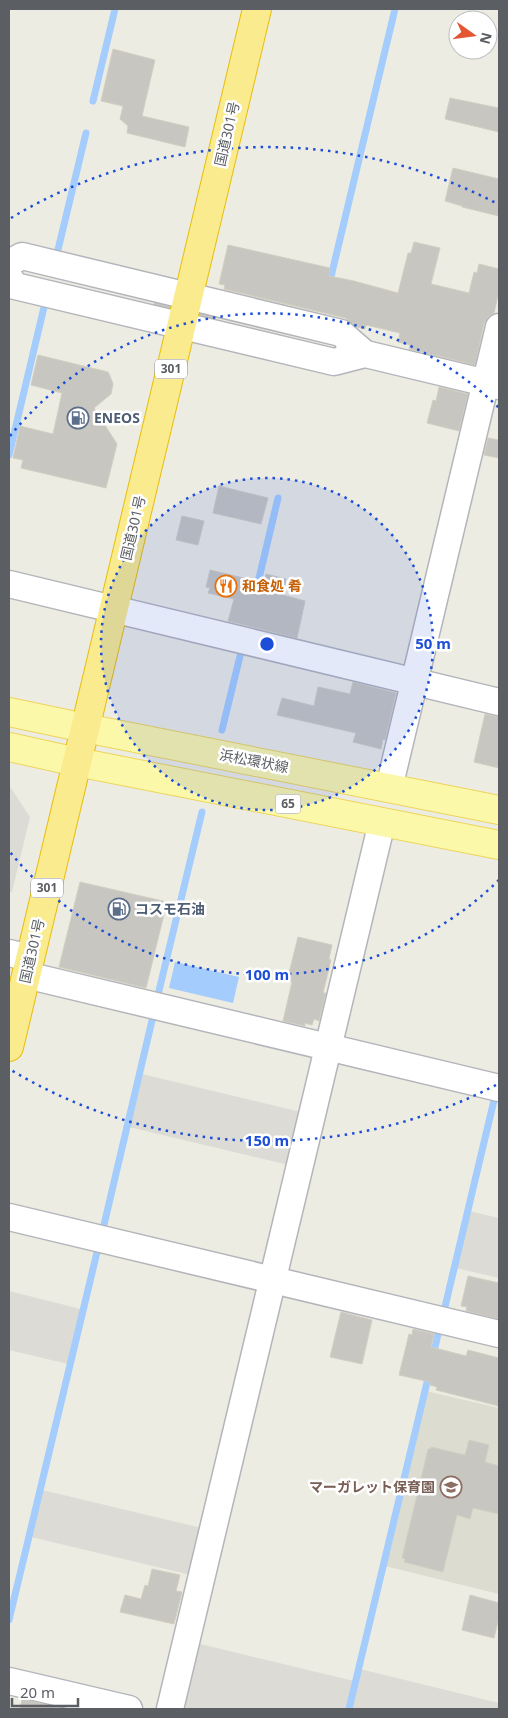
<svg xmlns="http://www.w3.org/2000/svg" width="508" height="1718" font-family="'Noto Sans','Noto Sans JP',sans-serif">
<rect width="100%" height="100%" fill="#edece3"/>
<g fill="#dcdbd5">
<polygon points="9,785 30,817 12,892 9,892"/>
<polygon points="142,1074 305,1113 293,1166 129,1127"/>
<polygon points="469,1211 499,1218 499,1278 456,1268"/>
<polygon points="9,1291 81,1309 68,1364 9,1350"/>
<polygon points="42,1490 206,1529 195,1576 31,1537"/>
<polygon points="192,1642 354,1681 347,1709 176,1709"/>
<polygon points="360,1669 499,1703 499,1709 350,1709"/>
</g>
<polygon fill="#dddcd1" points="426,1391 499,1408 499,1594 385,1566"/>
<polygon fill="#a4ccfc" points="175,962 239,977 233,1003 169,988"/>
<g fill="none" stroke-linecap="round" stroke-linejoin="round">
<g stroke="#a4ccfc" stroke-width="7">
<polyline points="93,101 115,9"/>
<polyline points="56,258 86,133"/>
<polyline points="329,285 395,9"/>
<polyline points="9,455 45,303"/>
<polyline points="256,591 278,498"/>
<polyline points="222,730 242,648"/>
<polyline points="157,999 202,812"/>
<polyline points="103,1229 154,1012"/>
<polyline points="444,1311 495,1096"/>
<polyline points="433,1356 439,1330"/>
<polyline points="9,1620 98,1248"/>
<polyline points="349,1709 429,1374"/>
</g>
</g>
<g fill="#c8c6c0" stroke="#d2cfc1">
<polygon points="113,49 155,60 142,116 189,127 185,147 127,133 128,126 120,119 123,106 101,101"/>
<polygon points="450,98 499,108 499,132 445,119"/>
<polygon points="453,168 499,179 499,216 462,207 462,206 445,201"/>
<polygon points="414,242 440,248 431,284 469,293 474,272 477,273 479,264 499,269 499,291 494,313 488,317 484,324 475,365 409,349 410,345 398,342 400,333 366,325 365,329 357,327 345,318 224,289 225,285 219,284 228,245 330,268 329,276 354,281 398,293 408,253 411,253"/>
<polygon points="38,355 108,372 110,376 113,384 111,394 94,408 117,444 106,488 21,468 23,460 13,458 20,426 53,434 62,393 31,385"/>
<polygon points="439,387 468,394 459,431 427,423 433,400 436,401"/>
<polygon points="488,438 499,440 499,458 484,455"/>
<polygon points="219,486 268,498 261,524 213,513"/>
<polygon points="182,516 204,521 198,545 176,540"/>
<polygon points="210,570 264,583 266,574 286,579 283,595 305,601 297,638 228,621 234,599 208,593 210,588 206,587"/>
<polygon points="353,682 396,693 385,740 383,739 381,749 353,742 356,733 277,715 282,698 314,706 318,687 350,694"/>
<polygon points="485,714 499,717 499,768 474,762"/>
<polygon points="80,882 167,902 146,988 59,967"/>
<polygon points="298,937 332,945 329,959 331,960 323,993 326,993 319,1021 314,1019 312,1025 305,1023 305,1026 283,1021 292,982 289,981 291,973 289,973"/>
<polygon points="468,1276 499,1283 499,1319 466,1311 467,1307 461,1306"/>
<polygon points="341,1312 372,1320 362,1364 330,1357"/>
<polygon points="413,1329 434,1334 431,1347 466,1356 468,1350 499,1358 499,1406 436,1390 437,1387 430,1385 430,1382 399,1375 409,1334 412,1335"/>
<polygon points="469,1440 489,1445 485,1462 499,1466 499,1514 473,1508 470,1519 457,1515 443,1572 404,1562 405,1559 402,1558 428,1449 431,1449 431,1447 465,1455"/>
<polygon points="152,1569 180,1575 176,1591 182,1592 174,1624 120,1612 125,1595 141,1599 145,1585 148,1586"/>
<polygon points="470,1595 499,1603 499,1617 494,1638 462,1630"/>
<polygon points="22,1699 64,1709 20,1709"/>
</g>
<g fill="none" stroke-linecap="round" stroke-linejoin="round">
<polyline stroke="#c8c8c3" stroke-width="26" stroke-dasharray="26 13" stroke-linecap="butt" points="154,303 215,318"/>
<g stroke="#b3b5ba" stroke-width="29">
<g id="minor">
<polyline points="9,263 22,256 341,333 365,354"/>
<polyline points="9,277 15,286 334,362 365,354"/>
<polyline points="349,350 499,386"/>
<polyline points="9,584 499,702"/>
<polyline points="389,788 499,327"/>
<polyline points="9,953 30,958"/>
<polyline points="26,975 499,1088"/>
<polyline points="9,1217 499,1334"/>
<polyline points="9,1681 129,1709"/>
<polyline points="170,1709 382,822"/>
</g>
</g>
<g stroke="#edd55d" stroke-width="30">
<g id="major">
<polyline points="9,712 85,728 499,810"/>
<polyline points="9,747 77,762 499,845"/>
</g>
</g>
<g stroke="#e9bd08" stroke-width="30">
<polyline id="highway" points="9,1047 257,9"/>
</g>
<use href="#minor" stroke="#fff" stroke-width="26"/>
<use href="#major" stroke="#fcf8a9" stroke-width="28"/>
<use href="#highway" stroke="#f9eb8e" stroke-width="28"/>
</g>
<circle cx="267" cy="644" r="166" fill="#1d4ed8" fill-opacity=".12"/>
<g fill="none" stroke="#1d4ed8" stroke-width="2.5" stroke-dasharray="2.5 5">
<circle cx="267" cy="644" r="166"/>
<path d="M499 880A331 331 0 0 1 10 852M10 436A331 331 0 0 1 499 408"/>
<path d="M496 1085A497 497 0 0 1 11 1070M11 218A497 497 0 0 1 496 203"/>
</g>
<defs>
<g id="fuel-ring" transform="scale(1.125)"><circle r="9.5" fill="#fff" stroke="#5c6f8a" stroke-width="1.5"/><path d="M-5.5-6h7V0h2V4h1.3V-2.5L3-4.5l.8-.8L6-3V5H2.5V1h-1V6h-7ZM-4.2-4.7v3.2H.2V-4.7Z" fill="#5c6f8a"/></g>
<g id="restaurant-ring" transform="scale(1.125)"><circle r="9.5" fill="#fff" stroke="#e8710a" stroke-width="1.5"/><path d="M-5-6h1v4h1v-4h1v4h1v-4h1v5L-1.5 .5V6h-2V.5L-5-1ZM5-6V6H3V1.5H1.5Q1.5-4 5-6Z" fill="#e8710a"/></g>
<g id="school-ring" transform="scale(1.125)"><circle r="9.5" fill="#fff" stroke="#8d6e63" stroke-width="1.5"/><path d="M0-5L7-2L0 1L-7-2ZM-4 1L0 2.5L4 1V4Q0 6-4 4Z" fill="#8d6e63"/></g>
</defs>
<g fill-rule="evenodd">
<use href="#fuel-ring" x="78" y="418"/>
<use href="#restaurant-ring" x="226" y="586"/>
<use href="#fuel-ring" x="119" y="909"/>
<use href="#school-ring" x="451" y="1487"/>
</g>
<g text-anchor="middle" stroke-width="5" stroke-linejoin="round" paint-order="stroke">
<g fill="#fff" stroke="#8c8e92" stroke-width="1">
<rect x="155" y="359.5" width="32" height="19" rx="4"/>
<rect x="275.5" y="794.5" width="25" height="19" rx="4"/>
<rect x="31" y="878.5" width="32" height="19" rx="4"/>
</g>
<g font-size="12" font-weight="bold" fill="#5b5e63">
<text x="171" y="373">301</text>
<text x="288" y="808">65</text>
<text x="47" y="892">301</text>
</g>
<g font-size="14" fill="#5b5e63" stroke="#fff">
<text transform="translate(227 134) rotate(-77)" y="5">国道301号</text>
<text transform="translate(133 528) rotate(-77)" y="5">国道301号</text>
<text transform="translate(254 761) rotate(11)" y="5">浜松環状線</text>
<text transform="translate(32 951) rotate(-77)" y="5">国道301号</text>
</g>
<g font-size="14" font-weight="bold" fill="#4e5e75" stroke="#fff" text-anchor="start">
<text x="94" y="423">ENEOS</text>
<text x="135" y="914">コスモ石油</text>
</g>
<g font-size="14" font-weight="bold" fill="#c56008" stroke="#fff" text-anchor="start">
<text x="242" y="591">和食処 肴</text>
</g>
<g font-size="14" font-weight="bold" fill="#785e54" stroke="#fff" text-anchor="end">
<text x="435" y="1492">マーガレット保育園</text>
</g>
</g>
<circle cx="267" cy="644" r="8" fill="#1d4ed8" stroke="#fff" stroke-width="2.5"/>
<g font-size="15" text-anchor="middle" font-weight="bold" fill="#1d4ed8" stroke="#fff" stroke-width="5" stroke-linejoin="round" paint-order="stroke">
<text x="433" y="649">50 m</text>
<text x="267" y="980">100 m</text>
<text x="267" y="1146">150 m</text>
</g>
<rect width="508" height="1718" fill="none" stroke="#5b5e63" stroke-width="20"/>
<g transform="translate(473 35) rotate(104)"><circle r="24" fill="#ffffff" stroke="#bdbfc1"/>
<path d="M0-4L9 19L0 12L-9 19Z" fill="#e35533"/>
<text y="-8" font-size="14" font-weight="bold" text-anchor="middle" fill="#5b5e63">N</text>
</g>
<path d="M12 1698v8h66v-8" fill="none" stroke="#5b5e63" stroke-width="2.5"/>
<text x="20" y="1698" font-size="15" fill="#5b5e63" stroke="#ffffff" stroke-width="4" paint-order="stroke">20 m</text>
</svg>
